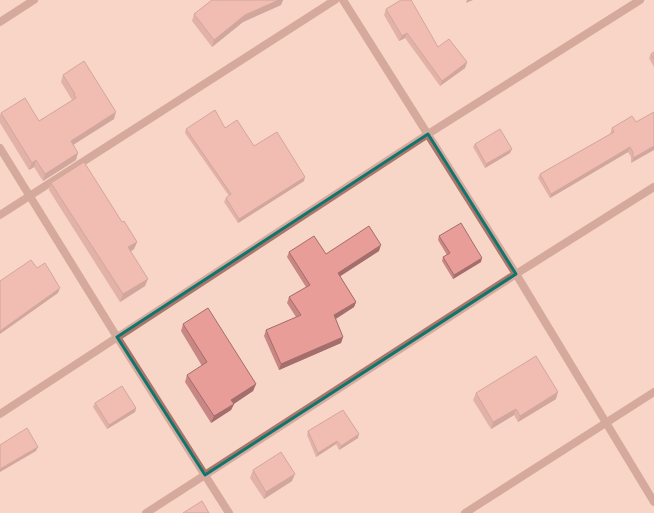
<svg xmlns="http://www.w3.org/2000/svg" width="654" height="513" font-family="Jost,sans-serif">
<rect width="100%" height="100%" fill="#f8d6c7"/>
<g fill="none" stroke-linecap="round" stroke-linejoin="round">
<g stroke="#aa766b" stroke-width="8">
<polyline points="343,0 516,274 654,502"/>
<polyline points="0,22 34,0"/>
<polyline points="0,148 117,337 229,513"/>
<polyline points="0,215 335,0"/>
<polyline points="0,414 428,134 640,0"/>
<polyline points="146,513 516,274 654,187"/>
<polyline points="465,513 654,392"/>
</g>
</g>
<g fill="#c88784">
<polygon points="212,0 283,0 281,5 243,22 212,47 192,21 194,14"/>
<polygon points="386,9 438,47 467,62 465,68 440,86 405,38 399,41 384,15"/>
<polygon points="654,52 654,67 649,58 651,54"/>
<polygon points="63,75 114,119 73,145 76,160 43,181 34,167 29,170 0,123 0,115 1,113 39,121 71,101 72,100 61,82"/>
<polygon points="654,112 631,163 631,157 628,152 550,198 538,178 540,174 610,134 612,128 636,122"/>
<polygon points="225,128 254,146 304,181 238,223 224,202 226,198 229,196 185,133 186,129"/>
<polygon points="475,144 510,153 485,168 473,147"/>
<polygon points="51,183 137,242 134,249 131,251 145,286 120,302 49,190"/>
<polygon points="439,236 481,262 453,279 442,261 443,257 447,255 438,240"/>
<polygon points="379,251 340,276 356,302 354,307 336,319 343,337 341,343 279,370 264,336 266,330 296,317 287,303 289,297 306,287 287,257 289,252 326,254"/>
<polygon points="183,324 256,384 253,391 234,404 231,410 211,423 185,382 187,375 202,366 181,331"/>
<polygon points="476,393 556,399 518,422 514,415 491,429 473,400"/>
<polygon points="95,403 136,408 135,412 107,429 93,407"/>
<polygon points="308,431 358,438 339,450 336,444 316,457 307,435"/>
<polygon points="253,470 292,481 264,499 250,478"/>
</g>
<g fill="#a36e6b">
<polygon points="279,0 283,0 281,5 243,22 212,47 214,40 245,15"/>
<polygon points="467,0 473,0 466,3"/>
<polygon points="407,33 405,38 399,41 402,36"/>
<polygon points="467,62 465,68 440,86 442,81"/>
<polygon points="116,112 114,119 68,148 71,141"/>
<polygon points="654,146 654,150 631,163 633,158"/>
<polygon points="630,147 628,152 550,198 551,194"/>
<polygon points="512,149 510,153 485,168 486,164"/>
<polygon points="78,153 76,160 43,181 45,174"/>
<polygon points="36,160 34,167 29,170 32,163"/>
<polygon points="305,177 304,181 238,223 239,219"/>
<polygon points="137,242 134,249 125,255 128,247"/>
<polygon points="381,245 379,251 336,279 338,273"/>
<polygon points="482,258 481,262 453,279 454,275"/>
<polygon points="148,279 145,286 120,302 123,294"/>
<polygon points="60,288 58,293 0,334 0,331"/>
<polygon points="356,302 354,307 332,321 334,315"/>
<polygon points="343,337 341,343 279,370 281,364"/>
<polygon points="256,384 253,391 229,407 234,404 231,410 211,423 214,416 231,400"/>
<polygon points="558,392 556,399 518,422 520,416"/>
<polygon points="136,408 135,412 107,429 109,425"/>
<polygon points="516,409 514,415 491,429 493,422"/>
<polygon points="359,434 358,438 339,450 341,446"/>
<polygon points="337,441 336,444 316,457 318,453"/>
<polygon points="38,447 36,451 0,472 0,469"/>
<polygon points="295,474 292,481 264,499 266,492"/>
</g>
<g fill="#e99d99" stroke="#a36e6b">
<polygon points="212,0 279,0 245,15 214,40 194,14"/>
<polygon points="401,0 411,0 438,47 449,39 467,62 442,81 407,33 402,36 386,9"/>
<polygon points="654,52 654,59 651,54"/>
<polygon points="84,61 116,112 71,141 78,153 45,174 36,160 32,163 1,113 25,98 39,121 76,98 74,94 75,94 63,75"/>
<polygon points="215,110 225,128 237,120 254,146 277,132 305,177 239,219 226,198 231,194 186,129"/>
<polygon points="654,112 654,146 633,158 633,152 630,147 551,194 540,174 614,132 612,128 632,116 636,122"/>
<polygon points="500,129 512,149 486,164 475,144"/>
<polygon points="84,162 122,222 124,221 137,242 128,247 148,279 123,294 51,183"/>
<polygon points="461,223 482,258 454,275 443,257 450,253 439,236"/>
<polygon points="369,226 381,245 338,273 356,302 334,315 343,337 281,364 266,330 301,315 289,297 310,285 289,252 314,236 326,254"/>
<polygon points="31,260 37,268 45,263 60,288 0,331 0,281"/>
<polygon points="208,308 256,384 231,400 234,404 214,416 187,375 207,362 183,324"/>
<polygon points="536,356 558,392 520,416 516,409 493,422 476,393"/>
<polygon points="122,386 136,408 109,425 95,403"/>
<polygon points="343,410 359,434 341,446 337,441 318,453 308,431"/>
<polygon points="27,428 38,447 0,469 0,445"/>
<polygon points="281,452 295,474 266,492 253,470"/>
<polygon points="202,501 209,513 183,513"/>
</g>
<path d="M0 0H654V513H0ZM428,134L516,274L205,475L117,337Z" fill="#f8d6c7" fill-opacity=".55" fill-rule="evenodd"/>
<path fill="none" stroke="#0f766e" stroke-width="3" stroke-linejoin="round" d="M428,134L516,274L205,475L117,337Z"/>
</svg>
